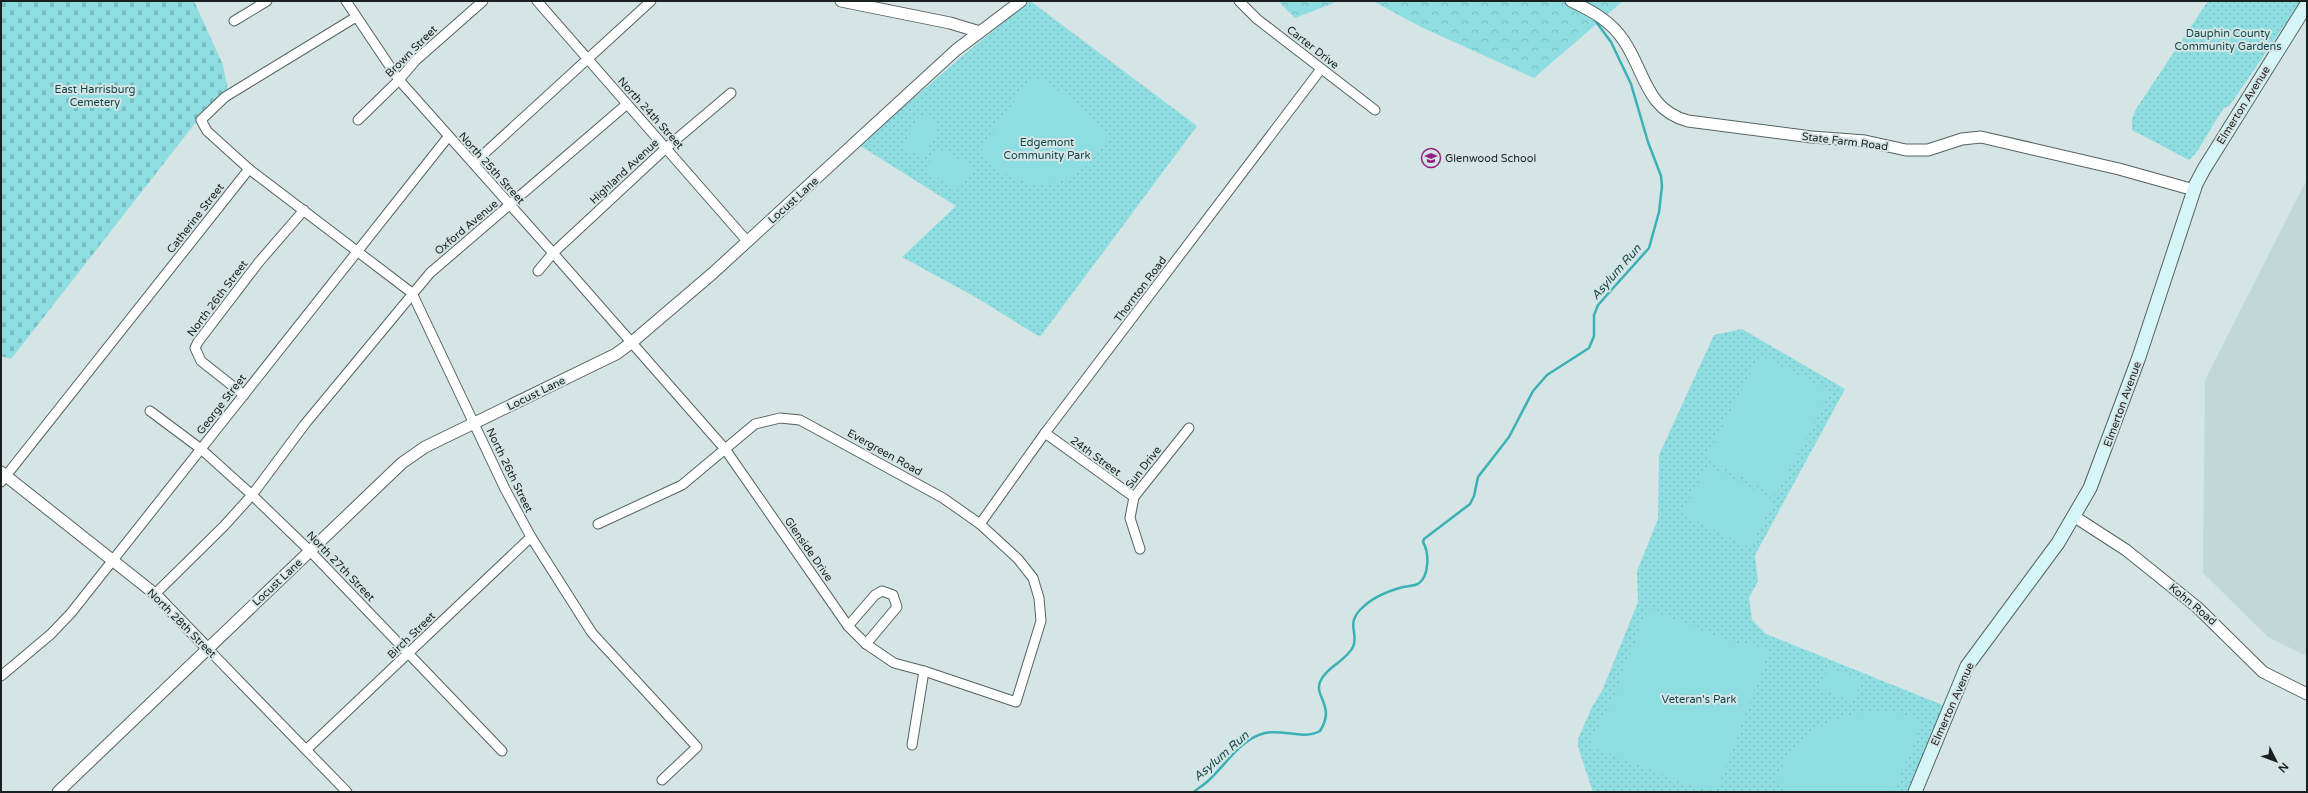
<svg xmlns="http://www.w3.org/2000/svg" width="2308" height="793" font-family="'Varela Round',sans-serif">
<defs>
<pattern id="green-dots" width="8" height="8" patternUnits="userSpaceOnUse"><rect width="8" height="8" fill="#8edee1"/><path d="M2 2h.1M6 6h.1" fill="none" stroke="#7abec1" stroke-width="1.8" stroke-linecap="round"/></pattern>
<pattern id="forest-crowns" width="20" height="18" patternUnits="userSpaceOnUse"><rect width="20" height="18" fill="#8edee1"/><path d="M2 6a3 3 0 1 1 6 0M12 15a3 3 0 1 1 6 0" fill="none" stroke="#7abec1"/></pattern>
<pattern id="cemetery-stones" width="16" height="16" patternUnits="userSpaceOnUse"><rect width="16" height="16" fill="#8edee1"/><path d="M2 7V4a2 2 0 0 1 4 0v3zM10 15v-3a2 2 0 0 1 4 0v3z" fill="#7abec1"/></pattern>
</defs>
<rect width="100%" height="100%" fill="#d5e4e4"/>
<polygon fill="#c1d8d9" points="2307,179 2307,656 2268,637 2203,573 2205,380"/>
<g fill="url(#green-dots)">
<polygon points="1030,1 1197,126 1040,337 977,298 902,257 956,206 859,145 973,47"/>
<polygon points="2208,1 2301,1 2230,105 2223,109 2196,153 2189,160 2132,130 2132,119 2136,109"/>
<polygon points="1742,329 1845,389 1755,555 1758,581 1749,598 1752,620 1766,634 1945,706 1911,792 1593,792 1578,747 1578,739 1592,707 1602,691 1638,602 1637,571 1658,519 1659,455 1714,335"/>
</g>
<g fill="url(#forest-crowns)">
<polygon points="1278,1 1339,1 1295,18"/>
<polygon points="1373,1 1623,1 1534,78 1421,27"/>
</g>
<polygon fill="url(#cemetery-stones)" points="1,1 194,1 223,65 228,91 200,117 11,359 1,356"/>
<g fill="#8edee1">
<path d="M1044,80L1082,108L1109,141C1102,148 1095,157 1088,164C1051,197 1014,187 981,154L983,145L1028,82Z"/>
<polygon points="920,114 940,124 923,158 903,147"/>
<polygon points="938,148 973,167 959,190 925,171"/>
<polygon points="1760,355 1830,392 1776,495 1706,458"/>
<polygon points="1707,466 1774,500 1750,548 1682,514"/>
<polygon points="1648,609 1728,641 1766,648 1768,654 1718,787 1707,791 1589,746 1618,689 1626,681 1620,679"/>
<polygon points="1829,667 1862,681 1853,702 1820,688"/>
<path d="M1876,711C1888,712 1923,713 1919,730L1894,792H1788L1782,789L1777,777C1795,735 1832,714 1876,711Z"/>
</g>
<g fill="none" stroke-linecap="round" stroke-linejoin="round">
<path stroke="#3bb1b6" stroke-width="2.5" d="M1194,792C1198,788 1204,785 1208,781C1226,765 1240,739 1265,733C1282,729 1304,740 1320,731C1336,706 1314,697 1320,682C1326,667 1346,661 1353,647C1359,634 1346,625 1360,610C1371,598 1388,591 1403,587C1408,586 1413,586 1418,584C1430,576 1429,552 1423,542L1424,539L1470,504L1474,496L1478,477L1509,437L1533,391L1547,375L1589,348L1594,336V315L1598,305L1649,248L1659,212L1662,186L1661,176L1648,142L1631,84L1611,42L1594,19"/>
<g stroke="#566363" stroke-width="11">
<g id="minor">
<polyline points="346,1 399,80 553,253 725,449 848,626 866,644 894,663 924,671 1016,702 1041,621 1039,598 1033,578 1018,559 980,524 943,498 800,420 780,418 755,424 682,485 598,524"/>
<polyline points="537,1 747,241"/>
<polyline points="1239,1 1257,19 1375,110"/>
<polyline points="356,17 225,97 201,120 207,131 249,169 412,293 505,489 531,537 592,633 697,747 662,780"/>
<polyline points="234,21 267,1"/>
<polyline points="358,120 399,80 416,60 483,1"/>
<polyline points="474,163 651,1"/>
<polyline points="538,271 553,253 666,148 731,93"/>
<polyline points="244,395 201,361 195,348 198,342 259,262 304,210"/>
<polyline points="150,411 201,449 252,495 310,551 502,751"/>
<polyline points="1045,433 1134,497"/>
<polyline points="1,482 249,169"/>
<polyline points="980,524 1045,433 1321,69"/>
<polyline points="1140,549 1130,518 1134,497 1189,428"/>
<polyline points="155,594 224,526 252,495 305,424 430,273 627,104"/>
<polyline points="848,626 875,595 882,591 893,595 897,607 866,644"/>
<polyline points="207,648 347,792"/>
<polyline points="1,676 51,634 71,613 448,137"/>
<polyline points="912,745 924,671"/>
<polyline points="306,750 531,537"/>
</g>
</g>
<g stroke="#566363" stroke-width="13">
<g id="tertiary">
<polyline points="841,1 950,23 980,32"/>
<path d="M1571,1C1592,11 1611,21 1624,41C1645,72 1646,110 1688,121L1812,137L1865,141L1906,150H1928L1962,139L1981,137L2119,169L2194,190"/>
<polyline points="1,472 155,594 207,648"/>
<polyline points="2075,517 2126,550 2197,607 2263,672 2307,694"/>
<polyline points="58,792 402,463 425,447 616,354 631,343 713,273 956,50 1021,1"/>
</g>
</g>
<g stroke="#566363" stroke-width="15">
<polyline id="secondary" points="1915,792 1967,666 2058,543 2090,488 2139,357 2196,184 2204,169 2307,4"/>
</g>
<use href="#minor" stroke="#fff" stroke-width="9"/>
<use href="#tertiary" stroke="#fff" stroke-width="11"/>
<use href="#secondary" stroke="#d5f5f7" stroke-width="13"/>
</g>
<defs>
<g id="school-ring" transform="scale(1)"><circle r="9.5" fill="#d5e4e4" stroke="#942180" stroke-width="1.5"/><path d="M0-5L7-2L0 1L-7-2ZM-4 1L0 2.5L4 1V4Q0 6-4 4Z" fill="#942180"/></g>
</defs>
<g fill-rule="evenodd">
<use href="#school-ring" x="1431" y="158"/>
</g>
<g text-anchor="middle" stroke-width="4" stroke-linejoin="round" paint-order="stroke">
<g font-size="11" fill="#16494b" stroke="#d5e4e4">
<text x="2228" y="37">Dauphin County<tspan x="2228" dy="13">Community Gardens</tspan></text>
<text x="95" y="93">East Harrisburg<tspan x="95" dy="13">Cemetery</tspan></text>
<text x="1047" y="146">Edgemont<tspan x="1047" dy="13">Community Park</tspan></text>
<text x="1699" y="703">Veteran's Park</text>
</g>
<g font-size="11" fill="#1a1f1f" stroke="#d5e4e4">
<text transform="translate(1313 47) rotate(38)" y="4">Carter Drive</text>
<text transform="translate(411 51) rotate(-45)" y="4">Brown Street</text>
<text transform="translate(2243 105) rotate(-58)" y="4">Elmerton Avenue</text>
<text transform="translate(651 113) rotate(48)" y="4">North 24th Street</text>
<text transform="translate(1845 141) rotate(7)" y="4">State Farm Road</text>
<text transform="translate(492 168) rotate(48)" y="4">North 25th Street</text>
<text transform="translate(624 171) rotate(-43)" y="4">Highland Avenue</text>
<text transform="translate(793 200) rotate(-42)" y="4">Locust Lane</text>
<text transform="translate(195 218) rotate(-52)" y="4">Catherine Street</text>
<text transform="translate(466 227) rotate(-40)" y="4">Oxford Avenue</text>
<text transform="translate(1140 289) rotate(-53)" y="4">Thornton Road</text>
<text transform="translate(217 298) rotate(-53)" y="4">North 26th Street</text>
<text transform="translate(536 393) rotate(-26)" y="4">Locust Lane</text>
<text transform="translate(221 404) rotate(-52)" y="4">George Street</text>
<text transform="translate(2122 404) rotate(-70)" y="4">Elmerton Avenue</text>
<text transform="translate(885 452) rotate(29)" y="4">Evergreen Road</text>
<text transform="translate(1096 456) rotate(36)" y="4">24th Street</text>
<text transform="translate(1143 467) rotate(-52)" y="4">Sun Drive</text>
<text transform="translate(510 470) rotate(64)" y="4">North 26th Street</text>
<text transform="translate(809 549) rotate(55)" y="4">Glenside Drive</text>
<text transform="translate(341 566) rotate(46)" y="4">North 27th Street</text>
<text transform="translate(277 582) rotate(-43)" y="4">Locust Lane</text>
<text transform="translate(2193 604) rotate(40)" y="4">Kohn Road</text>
<text transform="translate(182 623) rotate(45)" y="4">North 28th Street</text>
<text transform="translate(411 635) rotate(-44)" y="4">Birch Street</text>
<text transform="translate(1952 704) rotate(-66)" y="4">Elmerton Avenue</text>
</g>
<g font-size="11" fill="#1a1f1f" stroke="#d5e4e4" text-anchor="start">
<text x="1445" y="162">Glenwood School</text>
</g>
<g font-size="12" font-style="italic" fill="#174a4c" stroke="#d5e4e4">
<text transform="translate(1616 272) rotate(-49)" y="4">Asylum Run</text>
<text transform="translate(1221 756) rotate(-41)" y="4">Asylum Run</text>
</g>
</g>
<rect width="2308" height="793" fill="none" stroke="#1a1f1f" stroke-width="4"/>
<g transform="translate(2276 761) rotate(132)" stroke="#d5e4e4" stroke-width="3" paint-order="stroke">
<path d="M0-3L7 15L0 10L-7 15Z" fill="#1a1f1f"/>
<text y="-6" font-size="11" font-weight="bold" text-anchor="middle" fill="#1a1f1f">N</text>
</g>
</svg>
